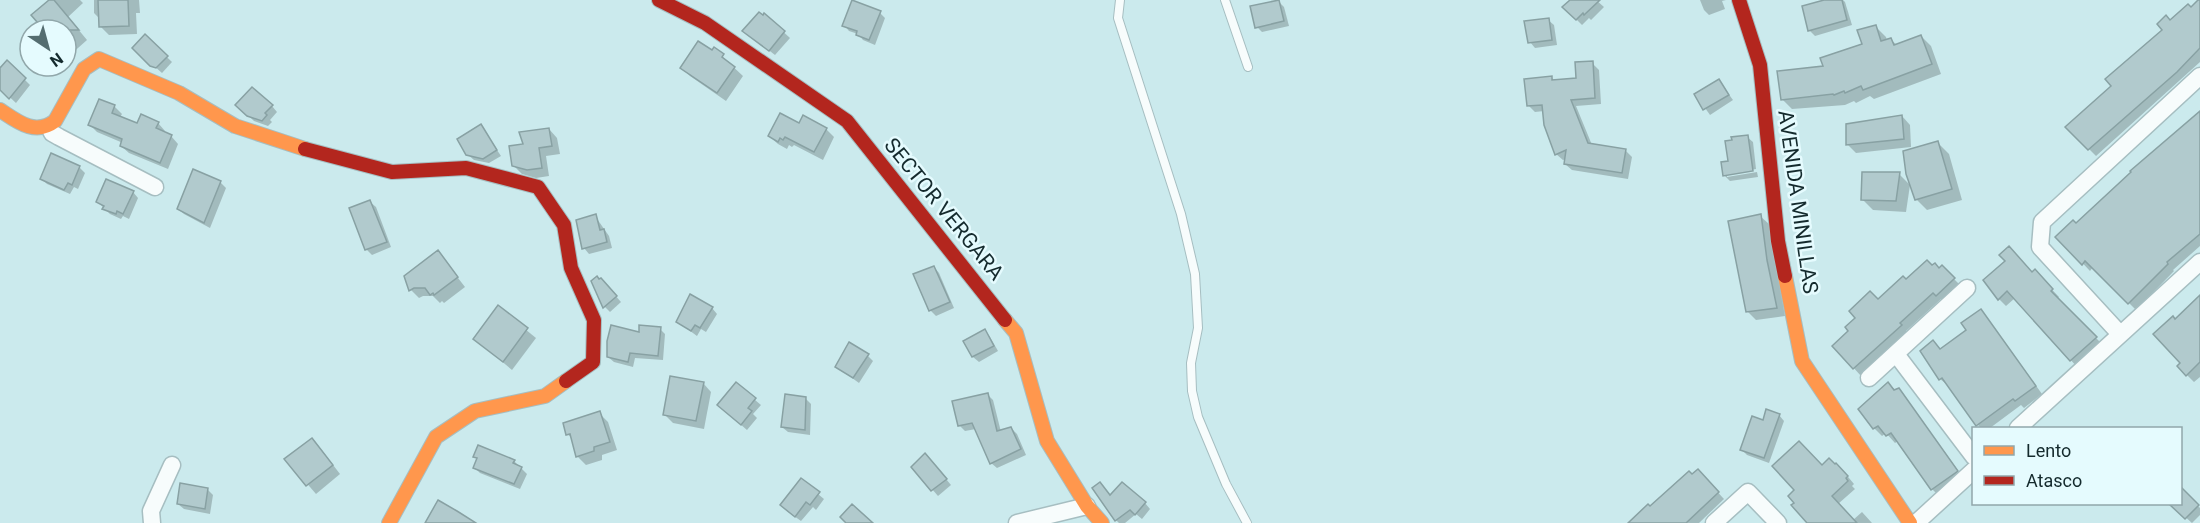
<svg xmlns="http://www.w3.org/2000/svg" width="2200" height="523" font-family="Roboto,sans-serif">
<rect width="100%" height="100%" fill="#cbeaed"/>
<g fill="#0003">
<polygon points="50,0 80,0 83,3 68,17 87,40 69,56 66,54 66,30 45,30"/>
<polygon points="94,0 139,0 140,13 136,13 137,34 109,35 100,26 100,19 94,13"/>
<polygon points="1572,0 1596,0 1604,7 1591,20 1589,18 1582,25 1564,7"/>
<polygon points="1700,0 1726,0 1722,1 1725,9 1709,15 1704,10"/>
<polygon points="1829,0 1843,0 1845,2 1852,25 1815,36 1809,30"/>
<polygon points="2200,0 2200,62 2096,156 2067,127 2113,86 2171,22"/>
<polygon points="1279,2 1284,7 1289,26 1262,32 1257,27"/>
<polygon points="880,13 885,18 875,45 863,40 858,34 849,31 844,25"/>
<polygon points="765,15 790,38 775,55 750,36"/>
<polygon points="1548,20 1554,25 1557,45 1535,48 1530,42"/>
<polygon points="1876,27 1886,37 1887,41 1891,40 1897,45 1921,36 1931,46 1941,74 1874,99 1870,96 1856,103 1854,101 1845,105 1792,109 1782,99 1825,67 1864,45"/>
<polygon points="145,36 172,62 162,73 134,48"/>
<polygon points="714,49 743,76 726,101 690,76 682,67 712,52"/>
<polygon points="7,62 30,85 16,103 0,88 0,66 2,68"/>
<polygon points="1592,63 1599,70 1601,104 1576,106 1592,145 1625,150 1632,157 1628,179 1572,170 1565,164 1566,159 1563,160 1556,154 1544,111 1535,112 1528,105 1551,77 1555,81 1578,79"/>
<polygon points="1719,81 1733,100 1710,115 1696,95"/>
<polygon points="237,105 272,106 277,112 270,120 272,122 268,126 254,121"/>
<polygon points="114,106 122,114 120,117 138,125 158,123 165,131 164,133 171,136 178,144 168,169 129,153 121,146 123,143 97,132 89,124"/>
<polygon points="2200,113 2200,246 2173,270 2174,271 2136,310 2093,267 2090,271 2058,237 2076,225"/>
<polygon points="1902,116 1910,125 1911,147 1856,153 1847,144"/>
<polygon points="799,125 826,129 834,137 823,160 794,145 792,147 789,145 787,149 778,144 769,136"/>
<polygon points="481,126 501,156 489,163 474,160 467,154"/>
<polygon points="549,129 557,138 560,154 546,156 549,176 536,178 522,174 513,165 526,145"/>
<polygon points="1747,137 1753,142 1756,169 1727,174 1727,177 1757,172 1758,177 1730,181 1724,175 1730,162"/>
<polygon points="1938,143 1949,154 1962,200 1927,210 1916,199"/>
<polygon points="52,155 80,168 85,173 78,189 74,187 70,194 47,184 42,179"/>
<polygon points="1899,174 1910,185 1906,212 1873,210 1862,199"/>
<polygon points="220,182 226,188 210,228 184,214 178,209"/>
<polygon points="133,192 138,198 129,219 123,216 121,219 110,214 98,202"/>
<polygon points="370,202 376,207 391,247 372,255 367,250 351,209"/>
<polygon points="595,216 609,236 612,248 589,254 584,248"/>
<polygon points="1760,216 1769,224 1785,316 1756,320 1747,311"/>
<polygon points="438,252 465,287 444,303 442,301 440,303 433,296 423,296 419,298 411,290 406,276"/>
<polygon points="2016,255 2033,274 2042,279 2059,297 2057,299 2103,345 2078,368 2015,298 2006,306 1999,299"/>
<polygon points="934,267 939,273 954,308 936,316 931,311 915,275"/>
<polygon points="1942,267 1961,286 1944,302 1941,299 1906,331 1908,333 1861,376 1834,346 1878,301 1906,281 1939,270"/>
<polygon points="593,281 606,285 621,302 610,312 605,307"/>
<polygon points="2200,297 2200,377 2194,382 2179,367 2182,364 2175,321"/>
<polygon points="499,308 536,338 512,370 475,339"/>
<polygon points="712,308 717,314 706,332 701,329 697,336 678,322"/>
<polygon points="1981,311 1988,319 2042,394 2024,408 2021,405 1990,428 1981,428 1978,425 1949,386 1940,379 1941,350 1968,330"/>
<polygon points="660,329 665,334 663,360 635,358 633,367 614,362 608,357 640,334"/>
<polygon points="985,331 990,337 998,351 979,362 973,357 965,342"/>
<polygon points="868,356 873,361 859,383 837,367"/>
<polygon points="703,383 711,392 704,429 673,423 665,415"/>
<polygon points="736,384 761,405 753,414 757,418 747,430 725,411"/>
<polygon points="1888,384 1906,398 1964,479 1940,497 1932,489 1899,440 1895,443 1886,433 1882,436 1874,428"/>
<polygon points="987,394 993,400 1001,432 1011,428 1017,434 1026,455 997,468 991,463 976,429 965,431 960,426"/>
<polygon points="805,398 811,404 810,435 788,432 782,427"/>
<polygon points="599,413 608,422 617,450 602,455 602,460 586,465 577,456 572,439 568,434"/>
<polygon points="1779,415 1784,421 1769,463 1747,455 1742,450 1764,422"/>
<polygon points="320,448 340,474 316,494 286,459"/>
<polygon points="475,456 514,461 527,474 520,489 480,473 475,468 478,459"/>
<polygon points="931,461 951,485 938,496 913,467"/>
<polygon points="1822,467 1844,472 1854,484 1852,486 1855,489 1838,504 1853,520 1862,512 1872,523 1809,523"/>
<polygon points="1698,471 1724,499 1699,523 1630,523"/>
<polygon points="801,480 824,499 816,510 813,507 801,521 787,511"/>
<polygon points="207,489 213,495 210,514 184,509 178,504"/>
<polygon points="2184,492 2200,508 2200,515 2192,523 2172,505 2180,504 2180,496"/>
<polygon points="1111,497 1145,503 1150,509 1142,519 1136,514 1125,523 1119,523 1116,520"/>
</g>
<g fill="#b1cacd" stroke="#88a1a3" stroke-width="1.5">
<polygon points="49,0 54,0 79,30 44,30 31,15"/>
<polygon points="98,0 128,0 129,26 99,27"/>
<polygon points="852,0 881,11 869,40 856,35 857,31 842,26"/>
<polygon points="1279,0 1284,21 1255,28 1250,6"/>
<polygon points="1570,0 1600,0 1584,15 1583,13 1576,20 1562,7"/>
<polygon points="1824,0 1842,0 1847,20 1808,31 1802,6"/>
<polygon points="2198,0 2200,0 2200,48 2177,72 2088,150 2065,127 2111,86 2105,79 2162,30 2157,24 2166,15 2170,20 2188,4 2191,7"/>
<polygon points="759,12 763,15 764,13 785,31 769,51 742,31"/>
<polygon points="1549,18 1552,40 1528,43 1524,21"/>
<polygon points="1876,25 1881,41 1891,38 1894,45 1921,35 1932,64 1863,90 1861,86 1845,93 1844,91 1834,95 1833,94 1781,100 1777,71 1823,66 1820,58 1862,44 1857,30"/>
<polygon points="145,34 168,56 156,68 150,66 132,48"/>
<polygon points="698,41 712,50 714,47 724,54 722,57 735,67 717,93 680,68"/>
<polygon points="7,60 26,78 9,99 0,90 0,68"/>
<polygon points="1593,61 1595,98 1571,100 1588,143 1626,149 1622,173 1564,164 1566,150 1555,155 1544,125 1542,105 1527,106 1524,79 1552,76 1552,80 1576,78 1575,62"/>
<polygon points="1719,79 1729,95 1703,110 1694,94"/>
<polygon points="252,87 273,105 265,113 267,115 262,121 247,116 235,105"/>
<polygon points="99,99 115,105 112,113 137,123 141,114 159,122 156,128 172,135 160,163 120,146 122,139 88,125"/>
<polygon points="2200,111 2200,234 2167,262 2168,264 2128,304 2085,261 2082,265 2055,237 2073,220 2076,223 2131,172 2130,171"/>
<polygon points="780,113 799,123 803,115 827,128 814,152 785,137 783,140 780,138 778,142 768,136"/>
<polygon points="1902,115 1904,139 1846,145 1846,124"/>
<polygon points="481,124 497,150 483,159 466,155 457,139"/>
<polygon points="549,128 552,146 539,148 542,168 527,170 512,166 509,146 523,144 519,132"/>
<polygon points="1748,135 1753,171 1723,176 1721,162 1728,161 1725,141 1732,140 1731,137"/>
<polygon points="1938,141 1952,189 1915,200 1906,174 1903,151"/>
<polygon points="51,153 80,166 72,185 68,183 64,190 40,179"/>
<polygon points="193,169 221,181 204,223 177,209"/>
<polygon points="1862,172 1900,172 1896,201 1861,200"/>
<polygon points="106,179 134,191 123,214 117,211 116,214 102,209 104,206 96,202"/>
<polygon points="370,200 387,242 365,250 349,208"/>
<polygon points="596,214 600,230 604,229 607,242 582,249 576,220"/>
<polygon points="1761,214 1767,260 1777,308 1746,312 1728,221"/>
<polygon points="2009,246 2032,272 2035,269 2053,289 2051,291 2097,337 2070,361 2007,291 1998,300 1983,280 2005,261 1999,255"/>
<polygon points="438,250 458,277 434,295 433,293 430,295 425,288 414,288 409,291 404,276"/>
<polygon points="1927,260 1932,265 1935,263 1939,268 1942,265 1955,278 1936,296 1933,293 1900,323 1902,325 1853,369 1832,346 1848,331 1845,327 1855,318 1849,311 1870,291 1878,299 1903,276 1906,279"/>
<polygon points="934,266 950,302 929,311 913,274"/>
<polygon points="597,276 599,279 601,278 617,296 603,308 591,281"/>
<polygon points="690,294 713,307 700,328 695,325 691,331 676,322"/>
<polygon points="2200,295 2200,362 2186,376 2177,366 2180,363 2153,334 2173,316 2175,319"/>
<polygon points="498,305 528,328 503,362 473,339"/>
<polygon points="1981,309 2036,386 2015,401 2013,399 1976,426 1942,378 1939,380 1920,351 1933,340 1940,349 1966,330 1961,323"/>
<polygon points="611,325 639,332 639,325 661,327 658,356 630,353 628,362 607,357 607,341"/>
<polygon points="985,329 994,346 972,357 963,341"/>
<polygon points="849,342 869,354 853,378 835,367"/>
<polygon points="670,376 704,382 696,421 663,415"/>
<polygon points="736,382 756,398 748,408 752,411 741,425 717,405"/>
<polygon points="1888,382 1894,390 1899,388 1958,471 1931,490 1891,433 1886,436 1878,426 1873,429 1858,409"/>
<polygon points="988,393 997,431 1011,427 1021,449 990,464 972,423 958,426 952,401"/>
<polygon points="785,394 806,397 805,430 781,427"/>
<polygon points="1766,409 1780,414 1764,458 1740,450 1752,416 1763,420"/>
<polygon points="600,411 610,442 594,447 594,451 576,457 570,434 566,435 563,423"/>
<polygon points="312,438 333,465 306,486 284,459"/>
<polygon points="1799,441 1822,465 1829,458 1835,464 1836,463 1848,476 1846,478 1848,481 1832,496 1857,523 1807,523 1791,505 1794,503 1788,496 1794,490 1772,466"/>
<polygon points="478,445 515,460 513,463 522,467 514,484 473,468 477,458 473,457"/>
<polygon points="925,453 947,479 931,491 911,467"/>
<polygon points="1698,469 1719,492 1686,523 1628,523 1648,504 1650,506 1689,471 1692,474"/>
<polygon points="801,478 820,492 810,505 806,502 795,517 780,505"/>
<polygon points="1100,482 1110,495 1122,482 1146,502 1135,515 1130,510 1115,521 1092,488"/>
<polygon points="180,483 208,488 205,509 177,504"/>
<polygon points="2181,487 2199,505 2185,519 2169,504 2181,504"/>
<polygon points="438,500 457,511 476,523 425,523"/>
<polygon points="852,504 873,523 846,523 840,517"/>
</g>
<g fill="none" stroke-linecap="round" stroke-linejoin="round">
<g stroke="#a6bec1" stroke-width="10">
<g id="lane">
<polyline points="1120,0 1118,18 1181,214 1195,274 1198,328 1191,363 1192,391 1198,417 1226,484 1247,523"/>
<polyline points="1225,0 1248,67"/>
</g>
</g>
<g stroke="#a6bec1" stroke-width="19">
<g id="street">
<polyline points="49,127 52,133 59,137 155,187"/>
<polyline points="2120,334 2040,247 2042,222 2200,76"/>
<polyline points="1896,354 1974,457"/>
<polyline points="1869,378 1967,288"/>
<polyline points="2018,428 2200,262"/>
<polyline points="152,523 151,511 172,465"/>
<polyline points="1017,523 1087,506"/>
<polyline points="1714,523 1748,492 1778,523"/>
<polyline points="1916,523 1974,470"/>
</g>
</g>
<g stroke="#a6bec1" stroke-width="16">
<g id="slow">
<path d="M0,110C18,122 35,136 55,121L84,69L99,59L179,93L235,126L305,149"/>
<polyline points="1785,276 1802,361 1910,523"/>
<polyline points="1005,320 1016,333 1047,441 1087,506 1102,523"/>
<polyline points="389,523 436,437 475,411 545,396 566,381"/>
</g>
</g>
<g stroke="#a6bec1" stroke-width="16">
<g id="jam">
<polyline points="659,0 705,23 847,121 1005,320"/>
<polyline points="1739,0 1760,65 1778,241 1785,276"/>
<polyline points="305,149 392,172 466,168 538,187 564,225 571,268 594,320 593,362 566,381"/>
</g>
</g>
<use href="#lane" stroke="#f7fcfc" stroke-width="8"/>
<use href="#street" stroke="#f7fcfc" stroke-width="16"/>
<use href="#slow" stroke="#ff974d" stroke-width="14"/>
<use href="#jam" stroke="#b3261e" stroke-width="14"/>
</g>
<g text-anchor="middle" stroke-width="5" stroke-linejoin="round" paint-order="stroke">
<g font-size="21" fill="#142a2d" stroke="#e5fbfe">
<text transform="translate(1798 202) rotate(82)" y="7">AVENIDA MINILLAS</text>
<text transform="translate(944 209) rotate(51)" y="7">SECTOR VERGARA</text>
</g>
</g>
<rect x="1972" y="427" width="210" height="78" fill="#e5fbfe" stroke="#91a7aa" stroke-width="1.5"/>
<rect x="1984" y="446" width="30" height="9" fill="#ff974d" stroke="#91a7aa" stroke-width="1.5"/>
<text x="2026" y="457" font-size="18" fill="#142a2d">Lento</text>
<rect x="1984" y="476" width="30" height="9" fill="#b3261e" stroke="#91a7aa" stroke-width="1.5"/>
<text x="2026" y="487" font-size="18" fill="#142a2d">Atasco</text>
<g transform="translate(48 48) rotate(144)"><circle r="28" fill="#e5fbfe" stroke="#91a7aa" stroke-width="1.5"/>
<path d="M0-4.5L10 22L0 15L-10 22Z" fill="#546d70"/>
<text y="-9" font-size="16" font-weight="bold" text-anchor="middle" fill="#142a2d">N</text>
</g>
</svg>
